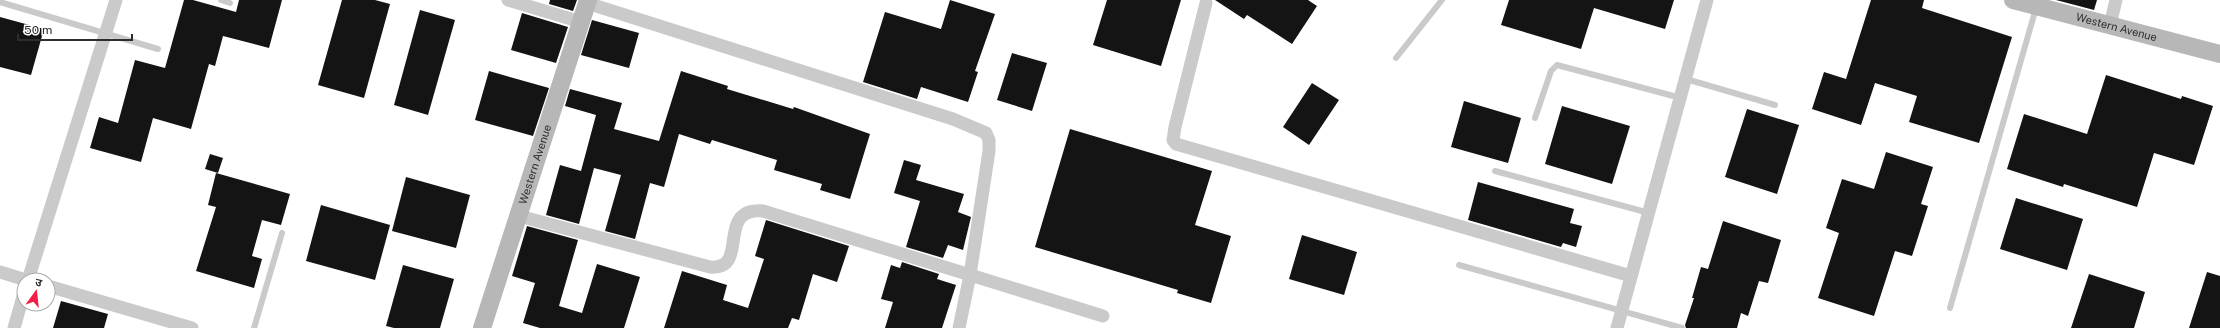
<svg xmlns="http://www.w3.org/2000/svg" width="2220" height="328" font-family="'Public Sans','Noto Sans Devanagari',sans-serif">
<rect width="100%" height="100%" fill="#fff"/>
<g fill="#141414">
<polygon points="184,0 193,0 236,12 239,0 282,0 269,48 223,36 215,66 209,64 191,129 153,118 141,162 90,148 99,117 118,123 135,60 165,68"/>
<polygon points="342,0 375,0 390,4 364,98 318,85"/>
<polygon points="550,0 577,0 573,11 549,4"/>
<polygon points="950,0 995,14 975,71 978,72 968,102 921,87 917,99 863,82 885,12 941,29"/>
<polygon points="1107,0 1181,0 1161,66 1093,45"/>
<polygon points="1215,0 1308,0 1317,6 1292,44 1247,15 1244,19"/>
<polygon points="1509,0 1674,0 1665,29 1594,8 1581,49 1501,25"/>
<polygon points="1871,0 1924,0 1922,8 2012,37 1979,143 1909,122 1917,96 1875,83 1861,125 1812,109 1824,72 1846,79"/>
<polygon points="2056,0 2097,0 2094,10"/>
<polygon points="420,10 455,20 428,115 394,105"/>
<polygon points="522,13 568,27 556,63 511,50"/>
<polygon points="0,17 44,29 31,75 0,67"/>
<polygon points="592,20 639,33 629,68 581,55"/>
<polygon points="1012,53 1047,63 1032,111 997,100"/>
<polygon points="489,71 549,88 533,136 475,120"/>
<polygon points="681,71 728,86 727,89 793,109 794,107 870,134 850,199 820,190 822,184 774,170 777,160 712,140 710,144 679,134 664,187 650,183 635,239 605,231 621,175 594,168 579,224 546,215 560,165 581,171 596,115 565,106 570,89 622,103 614,129 659,141"/>
<polygon points="2106,75 2181,99 2182,96 2213,106 2194,165 2154,153 2137,207 2064,184 2063,187 2007,169 2024,114 2087,134"/>
<polygon points="1312,83 1339,100 1309,145 1283,127"/>
<polygon points="1464,101 1521,118 1508,163 1451,147"/>
<polygon points="1562,106 1630,126 1612,184 1545,164"/>
<polygon points="1747,109 1799,125 1777,194 1725,177"/>
<polygon points="1070,129 1212,171 1195,225 1231,236 1211,303 1177,293 1178,290 1035,247"/>
<polygon points="1886,152 1933,167 1921,204 1928,206 1912,256 1895,251 1874,316 1818,298 1839,233 1826,228 1842,179 1874,189"/>
<polygon points="210,154 223,158 218,173 205,169"/>
<polygon points="904,160 921,165 916,180 964,194 958,212 971,217 963,250 948,245 943,258 906,247 920,201 894,193"/>
<polygon points="216,173 290,194 281,225 262,220 252,256 262,259 254,288 196,271 216,207 208,205"/>
<polygon points="406,177 470,195 456,248 392,231"/>
<polygon points="1478,182 1574,209 1570,223 1582,226 1576,247 1563,243 1561,247 1468,220"/>
<polygon points="2016,198 2083,219 2067,270 2000,249"/>
<polygon points="321,205 390,225 375,280 306,261"/>
<polygon points="766,220 849,246 837,282 813,274 799,320 792,318 788,328 664,328 682,271 727,285 723,300 748,308 764,259 755,256"/>
<polygon points="1723,221 1781,240 1768,283 1759,281 1748,316 1741,313 1737,328 1686,328 1685,325 1694,298 1692,298 1701,267 1708,269"/>
<polygon points="527,226 578,240 559,306 582,313 597,264 640,277 624,328 540,328 523,323 535,283 512,276"/>
<polygon points="1302,235 1357,252 1344,295 1289,279"/>
<polygon points="902,262 939,274 937,279 956,285 942,328 885,328 893,302 881,299 891,265 900,268"/>
<polygon points="403,265 454,279 440,328 394,328 386,326"/>
<polygon points="2207,272 2220,276 2220,328 2189,328"/>
<polygon points="2089,274 2145,292 2134,328 2071,328"/>
<polygon points="61,301 108,314 104,328 53,328"/>
</g>
<g fill="none" stroke-linecap="round" stroke-linejoin="round">
<g stroke="#cacaca" stroke-width="6">
<polyline points="221,0 230,3"/>
<polyline points="0,2 158,49"/>
<polyline points="1396,58 1442,0"/>
<polyline points="1686,79 1775,105"/>
<polyline points="1535,118 1551,71 1557,65 1681,98"/>
<polyline points="1495,171 1649,213"/>
<polyline points="1459,265 1682,328"/>
<polyline points="1950,308 2036,8"/>
<polyline points="254,328 282,233"/>
</g>
<g stroke="#cacaca" stroke-width="13">
<polyline points="508,0 581,22"/>
<polyline points="587,3 953,119 986,133 989,140 989,151 970,275 959,328"/>
<polyline points="1206,3 1175,127 1173,140 1176,144 1631,276"/>
<polyline points="2110,25 2116,0"/>
<path d="M519,216L710,267C751,271 714,207 763,211L1103,316"/>
<polyline points="0,272 26,280"/>
<polyline points="28,280 116,0"/>
<polyline points="48,286 192,328"/>
<polyline points="14,328 24,293"/>
<polyline points="1617,328 1707,0"/>
</g>
<g stroke="#b7b7b7" stroke-width="18">
<path id="s1" d="M2013,0L2220,54"/>
<path id="s2" d="M482,328L588,0"/>
</g>
</g>
<g text-anchor="middle" stroke-width="4" stroke-linejoin="round" paint-order="stroke">
<g font-size="11" fill="#2d2d2d" stroke="#fff">
<text dy="4" stroke="none"><textPath href="#s1" startOffset="107">Western Avenue</textPath></text>
<text dy="4" stroke="none"><textPath href="#s2" startOffset="172">Western Avenue</textPath></text>
</g>
</g>
<g transform="translate(36 292) rotate(15)"><circle r="19" fill="#ffffff" stroke="#ababab"/>
<path d="M0-3L7 15L0 10L-7 15Z" fill="#f41f48"/>
<text y="-6" font-size="11" font-weight="bold" text-anchor="middle" fill="#2d2d2d">उ</text>
</g>
<path d="M18 34v6h114v-6" fill="none" stroke="#2d2d2d" stroke-width="2"/>
<text x="24" y="34" font-size="12" fill="#2d2d2d" stroke="#ffffff" stroke-width="3" paint-order="stroke">50 m</text>
</svg>
